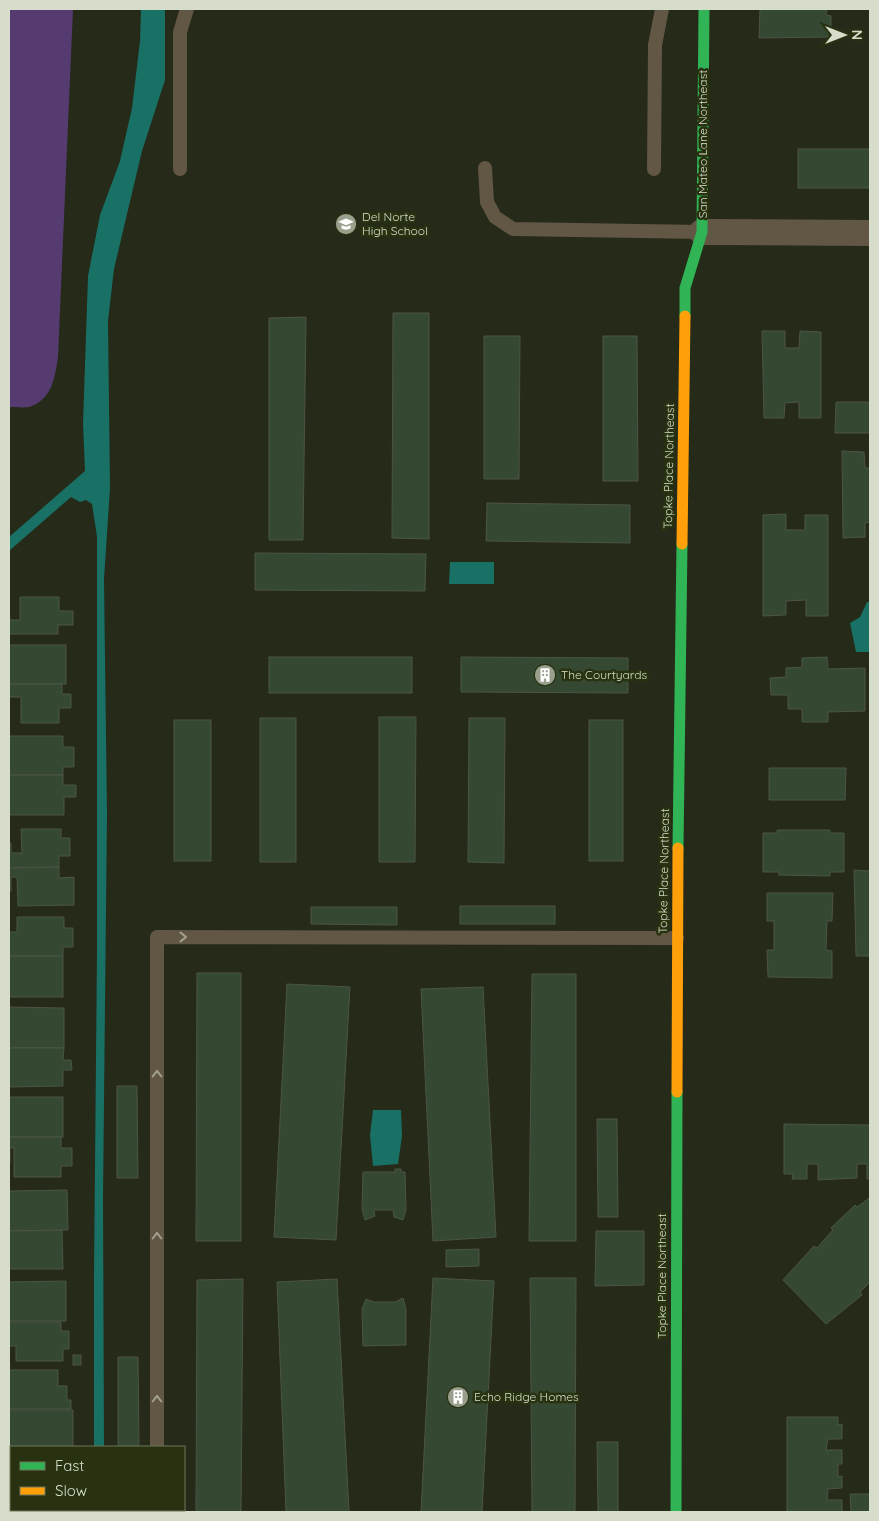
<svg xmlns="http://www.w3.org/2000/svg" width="879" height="1521" font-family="Quicksand,sans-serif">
<rect width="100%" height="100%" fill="#252a19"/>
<path fill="#553b70" d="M9,9H73L58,357C55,377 52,400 29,407C23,408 15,407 9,407Z"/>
<g fill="#197065">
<polygon points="141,9 165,9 165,80 142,151 114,269 108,321 110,488 104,579 107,813 103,1198 104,1447 94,1447 94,1274 97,951 97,537 92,504 86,500 80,502 71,497 9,551 9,537 85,471 83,424 88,276 100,215 120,161 132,108 140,41"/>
<polygon points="450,562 494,562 494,584 449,584"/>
<polygon points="867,602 870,602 870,652 856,652 850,623 860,617"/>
<polygon points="373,1110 401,1110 402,1136 398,1164 373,1166 370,1135"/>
</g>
<g fill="#354932" stroke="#4c5447">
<polygon points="760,9 827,9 826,15 831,16 831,37 759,38"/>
<rect x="798" y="149" width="72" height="39"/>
<polygon points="393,313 429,313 429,539 392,538"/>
<polygon points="306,317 303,540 269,540 269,318"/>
<polygon points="762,331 785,331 785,348 799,348 800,331 821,332 821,418 799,418 799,402 785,403 784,418 764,418"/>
<polygon points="484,336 520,336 519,479 484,479"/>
<polygon points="603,336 637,336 638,481 603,481"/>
<polygon points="836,402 870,402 870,433 835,433"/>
<polygon points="842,451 864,452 865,468 870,468 870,522 865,523 865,537 843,538"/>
<polygon points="487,503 630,505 630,543 486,541"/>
<polygon points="786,514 786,530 805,530 805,515 828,515 828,616 806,616 806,600 786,601 786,615 763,616 763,515"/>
<polygon points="255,553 426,554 425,591 255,590"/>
<polygon points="20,597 59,597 59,611 73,611 73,625 58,625 58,634 9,634 9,609 10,620 20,620"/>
<rect x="9" y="645" width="57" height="39"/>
<rect x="269" y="657" width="143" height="36"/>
<polygon points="461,657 628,658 628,693 461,692"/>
<polygon points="827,657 828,669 865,668 865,711 828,712 828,722 802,722 802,709 788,709 788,695 771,695 770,678 786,677 786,668 802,667 802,658"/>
<polygon points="9,684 62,684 62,694 71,694 71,708 59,708 59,723 21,723 21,697 9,697 9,706"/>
<polygon points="379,717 416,717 415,862 379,862"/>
<rect x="260" y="718" width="36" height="144"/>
<polygon points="469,718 505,718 504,863 468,862"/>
<rect x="174" y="720" width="37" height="141"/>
<rect x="589" y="720" width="34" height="141"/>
<polygon points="9,736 63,736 63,747 74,747 74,767 63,767 63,775 9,775"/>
<polygon points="769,768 846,768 845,800 769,800"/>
<polygon points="9,775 63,775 63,785 76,785 76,797 64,797 64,815 9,815"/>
<polygon points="21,829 61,829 61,838 70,838 70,856 59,856 59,867 9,868 9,843 11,843 11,853 22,853"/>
<polygon points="777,830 830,830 830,833 844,833 844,872 830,872 830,876 779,875 779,872 763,872 763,833 777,833"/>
<polygon points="59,867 59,878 74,877 74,905 18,906 17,877 11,877 11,891 9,891 9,868"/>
<polygon points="854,870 870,871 870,956 856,956"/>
<polygon points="767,893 833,893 832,921 827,921 826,950 832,951 832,978 768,977 767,950 774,950 774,921 767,921"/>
<rect x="460" y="906" width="95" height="18"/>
<polygon points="311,907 397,907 397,925 311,924"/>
<polygon points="17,917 64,917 64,928 73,928 73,947 63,947 63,956 9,956 9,932 17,932"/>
<rect x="9" y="956" width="54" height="41"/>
<polygon points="197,973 241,973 241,1241 196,1241"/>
<polygon points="532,974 576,974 576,1241 529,1241"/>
<polygon points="287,984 350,987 336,1240 274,1237"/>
<polygon points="483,987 496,1237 433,1241 421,989"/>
<polygon points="9,1007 64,1008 64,1048 9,1048"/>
<polygon points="9,1048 64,1048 63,1060 71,1060 72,1070 63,1070 63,1086 9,1087"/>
<polygon points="117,1086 137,1086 138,1178 117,1178"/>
<rect x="9" y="1097" width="54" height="40"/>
<polygon points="597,1119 617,1119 618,1217 598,1217"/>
<polygon points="784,1124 870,1125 870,1179 867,1179 867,1164 857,1164 857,1178 818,1180 818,1164 807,1164 807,1179 792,1179 793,1174 784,1174"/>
<polygon points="9,1137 61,1137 61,1148 72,1148 72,1166 61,1166 61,1177 14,1177 14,1148 10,1148 10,1163 9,1163"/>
<polygon points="395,1169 401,1169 401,1172 405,1172 406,1210 403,1220 394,1217 393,1210 374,1210 375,1216 365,1220 362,1209 363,1172 395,1172"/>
<polygon points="67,1190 68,1230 9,1231 9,1191"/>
<polygon points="869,1198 870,1199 870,1282 860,1292 862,1295 826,1324 783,1280 814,1246 817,1248 833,1230 831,1228 855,1205 857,1207"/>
<polygon points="62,1230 63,1269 9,1269 9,1231"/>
<polygon points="596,1231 644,1231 644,1285 595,1286"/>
<polygon points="479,1249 479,1266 446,1267 446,1250"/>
<polygon points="433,1278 494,1281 482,1512 421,1512"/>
<polygon points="530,1278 576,1278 575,1512 532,1512"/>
<polygon points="243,1279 241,1512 196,1512 197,1280"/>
<polygon points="337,1279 349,1512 286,1512 277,1282"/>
<polygon points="66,1281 66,1321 9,1321 9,1282"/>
<polygon points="403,1298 406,1309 406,1345 363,1346 362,1309 366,1299 374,1302 395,1302"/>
<polygon points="9,1322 61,1322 61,1331 69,1331 69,1349 63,1349 63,1361 16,1361 16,1346 9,1346"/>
<rect x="73" y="1355" width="8" height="10"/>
<polygon points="118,1357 138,1357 139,1447 118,1447"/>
<polygon points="9,1370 58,1370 58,1386 67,1386 67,1400 71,1400 71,1409 9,1409"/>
<polygon points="9,1410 73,1410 73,1447 11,1447 11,1455 9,1455"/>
<polygon points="787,1417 838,1417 838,1425 842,1424 842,1439 828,1439 826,1450 842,1450 842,1464 838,1464 838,1477 842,1476 842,1488 828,1489 827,1500 842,1500 842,1512 787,1512"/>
<polygon points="597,1442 618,1442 618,1512 598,1512"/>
<rect x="9" y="1455" width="2" height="46"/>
<polygon points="850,1494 870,1494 870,1512 851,1512"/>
<polygon points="9,1501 11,1501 11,1510 74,1510 74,1512 9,1512"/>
</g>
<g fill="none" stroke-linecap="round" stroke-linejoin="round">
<g stroke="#625645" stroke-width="14">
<polyline points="485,168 487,202 495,217 513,229 702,232"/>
<polyline points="180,169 180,32 187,9"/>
<polyline points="654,169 655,45 662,9"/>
<polyline points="157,1447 157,937 677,938"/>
<polyline points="157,1512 157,1510"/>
</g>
<polyline stroke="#625645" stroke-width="26" points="702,232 870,233"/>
<g stroke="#30b455" stroke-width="11">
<polyline points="685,316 685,288 702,232 704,9"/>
<polyline points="678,848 682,544"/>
<polyline points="676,1512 677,1092"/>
</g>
<g stroke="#ff9f0a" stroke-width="11">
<polyline points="682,544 685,316"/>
<polyline points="677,1092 678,848"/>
</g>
</g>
<defs><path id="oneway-chevron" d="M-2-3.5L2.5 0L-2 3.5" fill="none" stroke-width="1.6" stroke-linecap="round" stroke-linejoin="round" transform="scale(1.25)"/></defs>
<g stroke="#a2a18f">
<use href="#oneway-chevron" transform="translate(183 937)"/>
<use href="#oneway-chevron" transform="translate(157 1074) rotate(-90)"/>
<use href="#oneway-chevron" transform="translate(157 1236) rotate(-90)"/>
<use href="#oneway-chevron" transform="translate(157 1399) rotate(-90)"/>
</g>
<defs>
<g id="school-disc" transform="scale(1.125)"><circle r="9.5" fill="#989f8d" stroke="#283211"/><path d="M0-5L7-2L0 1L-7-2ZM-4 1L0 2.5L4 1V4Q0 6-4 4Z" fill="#fff"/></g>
<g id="building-disc" transform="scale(1.125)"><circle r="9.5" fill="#989f8d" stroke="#283211"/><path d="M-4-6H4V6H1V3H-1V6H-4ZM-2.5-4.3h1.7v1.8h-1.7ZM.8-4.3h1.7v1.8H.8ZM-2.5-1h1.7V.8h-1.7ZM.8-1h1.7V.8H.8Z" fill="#fff"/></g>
</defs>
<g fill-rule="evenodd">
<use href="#school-disc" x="346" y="224"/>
<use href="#building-disc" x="545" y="675"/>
<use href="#building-disc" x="458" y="1397"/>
</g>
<g text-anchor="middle" stroke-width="5" stroke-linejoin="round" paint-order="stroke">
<g font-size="12" fill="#d6decb" stroke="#283211">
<text transform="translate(703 144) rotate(-90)" y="4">San Mateo Lane Northeast</text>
<text transform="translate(669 466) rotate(-89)" y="4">Topke Place Northeast</text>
<text transform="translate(664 871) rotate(-89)" y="4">Topke Place Northeast</text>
<text transform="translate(662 1276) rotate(-90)" y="4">Topke Place Northeast</text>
</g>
<g font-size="12" fill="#d6decb" stroke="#283211" text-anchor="start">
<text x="362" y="221">Del Norte<tspan x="362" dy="14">High School</tspan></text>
<text x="561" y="679">The Courtyards</text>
<text x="474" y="1401">Echo Ridge Homes</text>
</g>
</g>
<rect width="879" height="1521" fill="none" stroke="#d6decb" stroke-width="20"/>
<rect x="10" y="1446" width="175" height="65" fill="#283211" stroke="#6e775b"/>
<rect x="20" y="1462" width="25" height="8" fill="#30b455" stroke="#6e775b"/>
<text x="55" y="1471" font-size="15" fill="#d6decb">Fast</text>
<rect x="20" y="1487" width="25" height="8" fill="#ff9f0a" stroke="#6e775b"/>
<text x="55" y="1496" font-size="15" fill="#d6decb">Slow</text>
<g transform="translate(844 35) rotate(90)" stroke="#283211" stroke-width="4" paint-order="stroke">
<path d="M0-4L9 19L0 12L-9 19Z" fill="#d6decb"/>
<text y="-8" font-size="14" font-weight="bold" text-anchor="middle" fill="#d6decb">N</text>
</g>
</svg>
